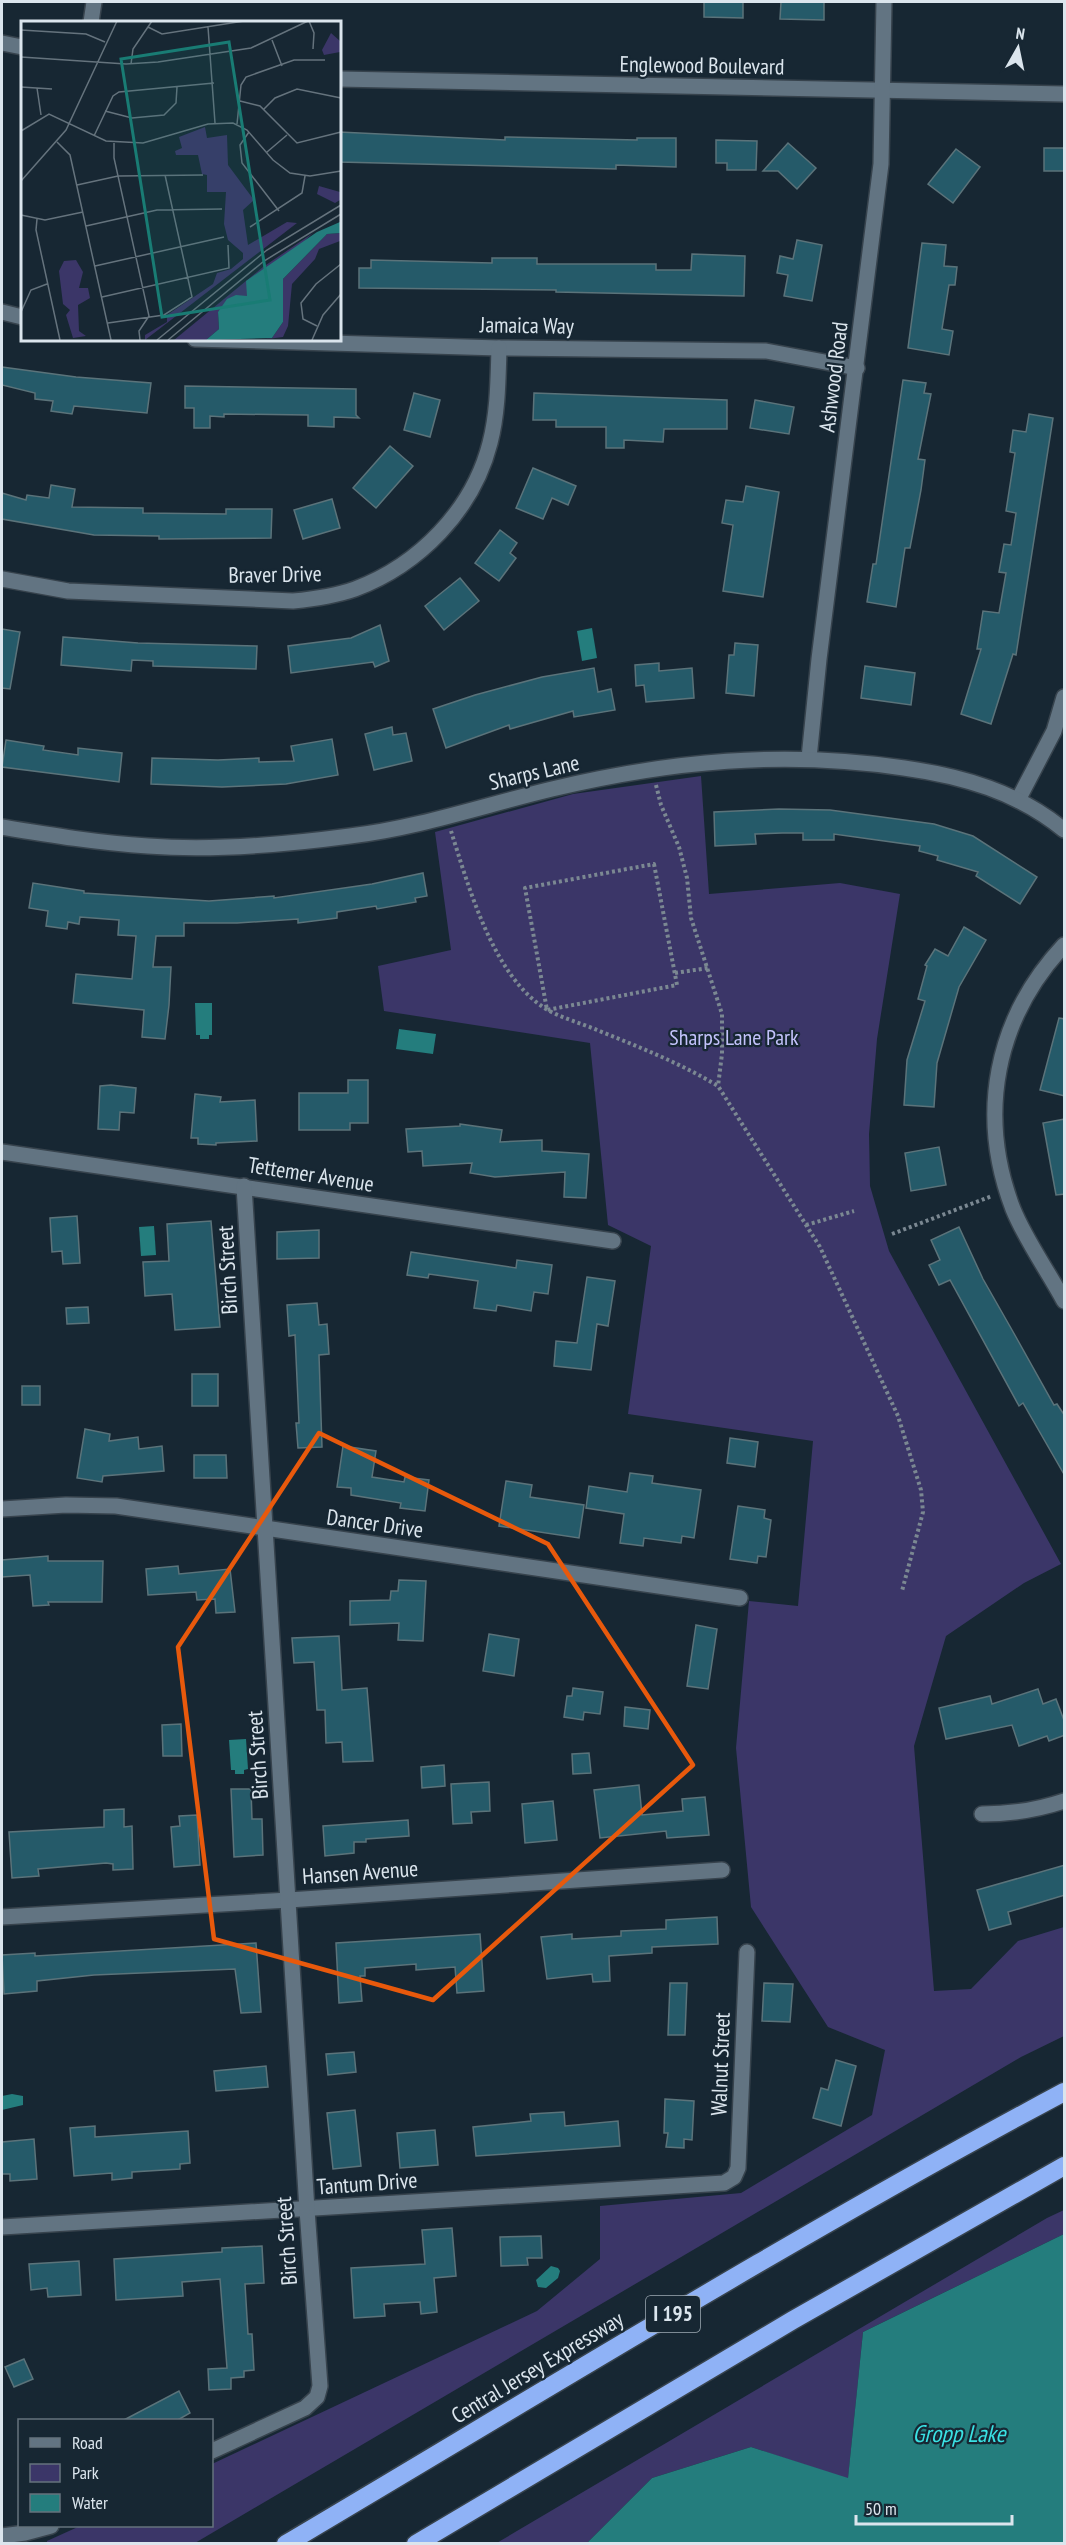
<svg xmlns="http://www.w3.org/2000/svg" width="1066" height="2545" font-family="'PT Sans Narrow',sans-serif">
<rect width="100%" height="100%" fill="#172733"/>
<g fill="#3b3668">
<polygon points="701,776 709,894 840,883 900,894 877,1039 869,1134 870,1186 889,1251 1061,1564 1024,1583 946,1636 914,1746 934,1991 971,1989 1018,1941 1064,1927 1064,2036 1021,2057 195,2543 47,2543 47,2541 80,2526 212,2526 212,2464 537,2311 600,2259 600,2206 741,2193 872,2115 885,2050 828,2027 751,1907 736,1748 749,1601 798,1606 813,1441 628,1414 651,1246 608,1225 590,1043 384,1011 378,966 451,950 435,832 573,794"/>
<polygon points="1064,2210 1064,2234 863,2332 848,2479 751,2447 652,2478 587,2543 495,2544 1047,2218"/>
</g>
<g fill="#247d7d">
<polygon points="592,628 597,658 582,661 577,631"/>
<polygon points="195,1003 212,1003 212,1035 209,1035 209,1039 200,1039 200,1035 196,1035"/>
<polygon points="399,1029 436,1034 433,1054 396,1049"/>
<polygon points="154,1226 156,1255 141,1256 139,1227"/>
<polygon points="246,1739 248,1769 244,1770 244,1774 235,1774 235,1770 231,1770 229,1740"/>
<polygon points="12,2094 23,2096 23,2105 2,2110 2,2096"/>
<polygon points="1064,2234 1064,2543 587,2543 652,2478 751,2447 848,2478 863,2332"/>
<polygon points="551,2266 558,2268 560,2271 558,2278 546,2288 538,2287 536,2280"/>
</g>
<g fill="#255a69" stroke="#5b737a" stroke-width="1.5">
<polygon points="704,2 743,2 743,18 704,17"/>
<polygon points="781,2 824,2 824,20 780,19"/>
<polygon points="339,132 505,140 505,137 637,140 637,138 676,138 676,167 616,165 616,169 339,162"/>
<polygon points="716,140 757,141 756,170 727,170 727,163 716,163"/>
<polygon points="788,143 816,168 797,189 778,171 763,171"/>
<rect x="1044" y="148" width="21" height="23"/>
<polygon points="956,149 980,167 953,203 928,184"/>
<polygon points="797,240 822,245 812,301 784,296 788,275 777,273 780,256 793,259"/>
<polygon points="922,243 946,245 944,266 957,267 955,285 949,285 942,329 953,331 949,355 908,348"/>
<polygon points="692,254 745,256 744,296 556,292 556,290 359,288 359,268 371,268 371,260 492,263 492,258 537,258 537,264 656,264 656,270 691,270"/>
<polygon points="2,367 76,377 151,383 147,413 74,406 72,414 51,411 53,401 35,399 35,393 2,385"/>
<polygon points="903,380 926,383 924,393 931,394 918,459 925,460 921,490 910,548 905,548 896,607 867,602 873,564 876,564"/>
<polygon points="185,386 356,389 356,415 359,418 334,417 334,427 308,426 308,415 224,414 224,417 210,416 210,428 194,428 194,408 185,408"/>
<polygon points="414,393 440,400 430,437 404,430"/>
<polygon points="534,393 727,400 727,429 664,429 663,442 624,440 624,448 606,448 606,427 556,427 556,420 533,420"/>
<polygon points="755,400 794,407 789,434 750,428"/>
<polygon points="1029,414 1053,418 1016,655 1013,654 991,724 961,714 981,649 977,649 983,611 999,613 1006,573 999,572 1004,544 1011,545 1016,513 1006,511 1015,453 1010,452 1013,430 1026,432"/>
<polygon points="390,446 413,466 376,508 353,488"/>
<polygon points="533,468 576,486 568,505 552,498 543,519 516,508"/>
<polygon points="51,485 75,489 72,507 143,508 143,513 226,514 226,509 272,509 271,538 159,539 159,536 94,535 2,519 2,493 26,500 27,495 49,498"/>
<polygon points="746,486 779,492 763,597 723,591 733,525 722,523 726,500 743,502"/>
<polygon points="332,499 340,528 303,539 294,510"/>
<polygon points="500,530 517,543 510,553 516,558 499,581 475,563"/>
<polygon points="460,578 479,601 444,630 425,606"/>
<polygon points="380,625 389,661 375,667 373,662 291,673 288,646 351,638"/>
<polygon points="2,629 20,632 10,689 2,688"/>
<polygon points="63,637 138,643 257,646 256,669 153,666 153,661 132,660 131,671 61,665"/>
<polygon points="735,643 758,645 754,696 726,693 729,655 734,655"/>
<polygon points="659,663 659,671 692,668 694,698 646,702 644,685 636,686 635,665"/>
<polygon points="865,666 915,673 911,705 861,698"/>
<polygon points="594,668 598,692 611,689 615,710 574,717 573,711 510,729 509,725 446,748 433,709 475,695 542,677"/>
<polygon points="392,727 393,735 406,733 412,761 374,770 365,734"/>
<polygon points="332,739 338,775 286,784 222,787 151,784 152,758 218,760 259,758 259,762 294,761 291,746"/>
<polygon points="6,740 44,746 43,750 78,755 78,748 122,753 119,782 2,767"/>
<polygon points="779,809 830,810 934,824 973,836 1037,877 1020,904 976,876 978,872 937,860 938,856 919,851 920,846 834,834 834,840 803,840 803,833 782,833 755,834 756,844 715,846 714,812"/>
<polygon points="423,873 427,896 415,898 416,902 377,909 376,906 337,912 337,918 298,923 298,919 237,923 184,923 184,936 156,936 153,967 171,967 169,1005 165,1039 142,1037 144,1010 73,1003 76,974 132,979 136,936 118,935 119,920 80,917 79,924 68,922 67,929 46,926 48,911 29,908 33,883 84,891 84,893 209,901 274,896 274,898 372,884"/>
<polygon points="964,927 986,940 959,987 937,1063 934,1107 904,1105 907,1060 925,1001 918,999 927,966 925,965 935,949 948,956"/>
<polygon points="1059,1018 1065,1019 1065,1096 1040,1090"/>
<polygon points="348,1080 368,1080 368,1123 350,1123 350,1130 299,1130 299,1093 348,1093"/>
<polygon points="111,1085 136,1088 134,1113 120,1112 119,1130 98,1129 100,1086"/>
<polygon points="195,1094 221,1097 220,1102 255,1100 257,1141 216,1143 216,1145 198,1144 198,1138 191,1138"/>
<polygon points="1065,1119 1065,1194 1056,1195 1043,1123"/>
<polygon points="460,1124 502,1130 500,1142 542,1140 542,1151 589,1154 586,1198 564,1197 565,1172 495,1177 470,1173 472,1163 423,1166 422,1151 408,1152 406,1129 460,1126"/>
<polygon points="939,1147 946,1185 911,1191 905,1153"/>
<polygon points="77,1216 80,1263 63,1264 62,1251 52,1252 50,1218"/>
<polygon points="211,1221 220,1327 175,1330 172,1294 145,1296 143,1262 169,1261 167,1224"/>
<polygon points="959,1227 983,1279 1016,1337 1054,1405 1057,1404 1065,1416 1065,1476 1023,1403 1019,1406 950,1280 939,1285 929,1265 940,1260 931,1240"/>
<polygon points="319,1230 319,1258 277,1259 277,1232"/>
<polygon points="411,1252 516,1268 517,1260 552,1265 548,1294 534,1292 531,1311 497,1305 496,1311 474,1308 478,1281 429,1274 428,1278 407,1275"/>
<polygon points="587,1277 615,1281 608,1326 597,1324 591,1370 554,1366 556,1341 577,1343"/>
<polygon points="317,1303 319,1325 327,1324 329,1354 319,1355 322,1447 298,1448 296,1423 299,1423 295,1335 289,1336 287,1305"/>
<polygon points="88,1307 89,1323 67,1324 66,1308"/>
<rect x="192" y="1374" width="26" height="32"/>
<rect x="22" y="1386" width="18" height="19"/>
<polygon points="85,1429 110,1434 109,1441 138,1437 139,1449 162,1446 164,1471 103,1476 102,1482 77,1478"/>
<polygon points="730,1438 758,1442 755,1467 727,1463"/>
<polygon points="343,1446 376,1451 372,1477 404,1482 405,1477 429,1480 425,1511 400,1508 401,1503 351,1495 351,1488 337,1487"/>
<polygon points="194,1455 226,1455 227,1478 194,1478"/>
<polygon points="630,1473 653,1476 652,1483 701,1490 694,1538 682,1536 681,1543 644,1538 643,1546 620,1543 624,1514 586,1508 589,1486 627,1492"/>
<polygon points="506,1481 532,1485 530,1497 584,1505 579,1538 499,1526"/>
<polygon points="738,1506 765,1510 764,1518 771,1520 766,1557 758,1556 757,1563 730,1559"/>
<polygon points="48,1556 48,1561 103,1561 102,1602 48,1602 49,1605 33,1606 30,1575 2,1577 2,1560"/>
<polygon points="178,1566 179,1574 230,1569 235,1612 216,1613 215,1599 197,1600 196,1592 148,1595 146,1569"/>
<polygon points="399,1580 426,1581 423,1641 398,1640 399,1623 350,1625 350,1601 390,1600 391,1591 398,1591"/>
<polygon points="696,1625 717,1629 708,1689 687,1686"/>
<polygon points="489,1634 519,1639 514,1676 483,1671"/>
<polygon points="339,1636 342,1690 367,1688 373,1761 343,1762 342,1742 326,1743 325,1710 317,1710 314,1662 294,1663 292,1638"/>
<polygon points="573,1688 603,1692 600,1714 584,1712 583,1720 564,1717 567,1696 572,1696"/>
<polygon points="1038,1689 1043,1704 1056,1699 1065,1723 1065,1735 1049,1741 1047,1736 1019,1746 1012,1725 946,1739 939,1708 990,1696 992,1704"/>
<polygon points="625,1707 650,1710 648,1729 624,1726"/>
<polygon points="181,1724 182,1756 163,1756 162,1725"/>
<polygon points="589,1753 591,1773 573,1774 572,1754"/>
<polygon points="444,1765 445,1786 422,1788 421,1767"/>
<polygon points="489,1782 490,1811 471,1812 472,1823 453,1824 451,1784"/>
<polygon points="639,1785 642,1815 683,1811 682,1799 705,1797 709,1835 667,1838 666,1831 600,1838 594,1790"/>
<polygon points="231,1789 251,1789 252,1819 262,1819 263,1855 234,1857"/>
<polygon points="553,1801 557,1840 525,1843 522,1804"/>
<polygon points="124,1809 124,1827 132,1826 133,1869 113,1870 113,1864 106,1863 38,1869 39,1876 12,1878 9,1832 104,1827 104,1810"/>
<polygon points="197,1815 200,1865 174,1867 171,1827 180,1826 179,1816"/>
<polygon points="408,1820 409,1836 366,1839 366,1842 354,1842 354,1853 325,1856 323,1826"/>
<polygon points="1065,1865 1065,1895 1008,1912 1011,1924 989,1930 977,1890"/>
<polygon points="717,1917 718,1944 652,1947 652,1953 609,1956 610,1981 593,1982 592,1974 547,1979 541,1937 572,1934 572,1939 621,1936 621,1931 666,1929 666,1920"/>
<polygon points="480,1934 484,1991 457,1993 455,1967 416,1970 416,1964 365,1968 365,1976 360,1976 362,2001 339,2003 336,1943"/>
<polygon points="256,1943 261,2012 241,2013 235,1969 94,1975 37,1981 37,1991 4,1994 2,1955 35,1953 35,1956"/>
<polygon points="670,1983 687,1983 685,2035 668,2035"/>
<polygon points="764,1983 793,1984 790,2022 762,2021"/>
<polygon points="354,2052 356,2072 328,2075 326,2054"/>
<polygon points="836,2060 856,2066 841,2126 813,2118 821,2088 828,2090"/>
<polygon points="266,2066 268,2087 216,2091 214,2071"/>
<polygon points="665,2099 694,2101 692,2140 684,2139 684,2148 666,2147 668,2133 664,2133"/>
<polygon points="355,2110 361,2166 333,2169 327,2113"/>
<polygon points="564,2112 565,2126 618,2121 620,2146 476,2156 473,2127 531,2121 530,2114"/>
<polygon points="95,2126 95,2137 188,2131 190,2163 180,2164 180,2169 132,2172 132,2178 112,2180 112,2173 74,2176 70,2128"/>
<polygon points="435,2130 438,2165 400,2168 397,2133"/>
<polygon points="34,2139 37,2179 10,2181 10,2174 2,2174 2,2142"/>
<polygon points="452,2228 456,2276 434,2278 437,2312 421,2314 420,2302 384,2304 385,2316 354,2318 351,2268 425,2264 422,2230"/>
<polygon points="541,2236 542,2258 527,2258 528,2265 501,2266 500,2237"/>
<polygon points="262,2246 264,2283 245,2284 248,2334 252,2334 254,2370 244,2371 244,2377 231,2378 231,2389 209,2390 208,2369 227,2368 220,2279 182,2282 183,2296 116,2300 114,2259 222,2252 222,2248"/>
<polygon points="79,2261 81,2295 48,2297 47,2288 31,2290 29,2264"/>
<polygon points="24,2359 33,2379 14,2387 5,2367"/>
<polygon points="179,2391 190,2413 176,2421 122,2421"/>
</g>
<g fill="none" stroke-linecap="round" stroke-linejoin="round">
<g stroke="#37434d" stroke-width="18">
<g id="street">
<polyline points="91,22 94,2"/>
<polyline points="2,43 22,47"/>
<polyline points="339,79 1064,94"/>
<polyline points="2,312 22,317"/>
<polyline points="195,339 499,348 766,351 857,368"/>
<path d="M2,579L68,591L293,601C314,599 335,596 355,589C419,565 473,510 490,443C498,412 498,380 499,348"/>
<polyline points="809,758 819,659 881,164 884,2"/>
<polyline points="1018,800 1054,731 1064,697"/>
<path d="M2,827C50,835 99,843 148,846C215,851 283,845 350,836C418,828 485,805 552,789C670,761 783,750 904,768C962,776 1018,792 1064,830"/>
<path d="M1064,945C995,1019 977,1115 1013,1209C1026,1241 1048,1271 1064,1301"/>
<polyline points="2,1152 613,1241"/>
<polyline points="2,1509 66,1505 116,1506 740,1598"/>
<path d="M982,1814C1011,1814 1037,1810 1064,1801"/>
<polyline points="2,1917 289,1900 722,1870"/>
<polyline points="2,2227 724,2183 734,2177 738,2168 747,1952"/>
<polyline points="212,2451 305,2408 317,2397 320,2386 307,2210 244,1186"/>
<polyline points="2,2536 25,2533 51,2526"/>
</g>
</g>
<g stroke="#37434d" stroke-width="21">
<g id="highway">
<path d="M286,2544C544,2391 800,2233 1064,2092"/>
<polyline points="416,2544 793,2320 1064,2166"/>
</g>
</g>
<g stroke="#7b8892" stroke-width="4" stroke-dasharray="3 3" stroke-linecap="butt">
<polyline points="656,785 661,805 679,847 687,878 691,918 722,1014 722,1054 718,1086"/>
<path d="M451,831C469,888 493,976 546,1009C561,1018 581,1023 597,1030C639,1047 680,1063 718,1086L820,1247L898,1416L921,1490L923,1512L902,1591"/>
<polygon points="654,864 677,985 547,1010 525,888"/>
<polyline points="675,973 708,968"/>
<polyline points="806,1225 854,1211"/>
<polyline points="892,1234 992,1196"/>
</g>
<use href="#street" stroke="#627482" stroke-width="15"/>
<use href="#highway" stroke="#8fb2f6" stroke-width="18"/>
</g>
<path fill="none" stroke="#e8590c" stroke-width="4.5" stroke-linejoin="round" d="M319,1433L548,1544L693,1765L433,2000L214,1939L178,1647Z"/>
<g text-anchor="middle" stroke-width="4.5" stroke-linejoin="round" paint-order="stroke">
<rect fill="#172733" stroke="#a0acb5" stroke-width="1.5" x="646" y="2296" width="54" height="36" rx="4.5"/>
<g font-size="21" font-weight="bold" fill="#dbe5ed">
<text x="673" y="2321">I 195</text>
</g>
<g font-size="22" fill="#dbe5ed" stroke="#172733">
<text transform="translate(702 65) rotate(1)" y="8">Englewood Boulevard</text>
<text transform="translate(527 325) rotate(1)" y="8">Jamaica Way</text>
<text transform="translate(833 377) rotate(-83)" y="8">Ashwood Road</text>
<text transform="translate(275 574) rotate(-1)" y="8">Braver Drive</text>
<text transform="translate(534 772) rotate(-13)" y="8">Sharps Lane</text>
<text transform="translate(311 1174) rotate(9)" y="8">Tettemer Avenue</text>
<text transform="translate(227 1270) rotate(-93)" y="8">Birch Street</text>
<text transform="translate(375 1523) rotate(8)" y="8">Dancer Drive</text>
<text transform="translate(257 1755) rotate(-94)" y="8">Birch Street</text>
<text transform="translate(360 1872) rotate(-4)" y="8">Hansen Avenue</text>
<text transform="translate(720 2064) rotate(-88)" y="8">Walnut Street</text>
<text transform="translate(367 2183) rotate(-4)" y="8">Tantum Drive</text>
<text transform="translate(286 2241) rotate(-94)" y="8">Birch Street</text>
<text transform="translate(537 2367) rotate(-31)" y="8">Central Jersey Expressway</text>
</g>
<g font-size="22" fill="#c3c2fb" stroke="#172733">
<text x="734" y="1045">Sharps Lane Park</text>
</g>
<g font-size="24" font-style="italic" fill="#3ae2e4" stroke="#172733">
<text x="959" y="2442">Gropp Lake</text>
</g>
</g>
<g transform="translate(21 21)">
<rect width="320" height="320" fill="#172733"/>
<path d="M310,12L319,20V31L303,34L301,29ZM184,106L186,117L206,114L207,144L233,179L222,189L227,224L266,201L276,202L124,319V314L146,301V294L192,263L196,252L210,248L222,238V232L207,219L203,203L205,171H186V154L181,153L177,134H155L154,130L161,127L158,116ZM298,165L319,171V179L314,182L296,173ZM292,212L226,275L197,291L198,308L185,319H153L242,246ZM319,212V220L298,228L294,238L271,263L267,305L262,316L239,319L251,317L262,301V258L306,213ZM55,239L62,251L58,267H67L69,277L57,284L58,310L65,315L52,317L45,294L49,289L42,283L38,250L43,240Z" fill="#3b3668"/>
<path d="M319,201V212L306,213L262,258V301L251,317L185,319L198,308L197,291L206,278L215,274L226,275L225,260L296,211Z" fill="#247d7d"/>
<path fill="none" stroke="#65737d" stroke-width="1.5" d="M288,0L293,12L292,28M127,6L141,13L223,0M187,6L194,102M0,9L65,13L84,21M251,19L261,45M0,36L105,43L137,41L230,27L287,0M110,43L112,28L131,0M0,66L31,68M16,67L20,94M219,80L239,85L276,122L320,111M243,88L254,77L276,68L320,77M84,90L111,97L143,94L155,82L156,66M216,103L220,64L225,56L273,39H304M0,110L28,93L85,120L122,122L187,103L212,102L226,109L252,139L269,152L289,155L320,150M228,111L219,124L221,142L258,190M73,115L92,75L98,71L193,62M36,121L49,134L90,319M93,122V137L128,295L118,310L119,319M246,131L266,114M0,160L45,109L96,0M56,164L97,155L182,154M0,194L24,199L62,191M16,198L15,209L39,319M65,205L136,189L201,188M229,206L281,172L284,155M74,245L203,216M81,276L208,247L207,224M0,291L10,269L26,263M87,302L143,294L171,276L144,154M296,305L282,298L280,282L295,263L320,243M136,319L246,229L320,184M147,319L243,240L320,193M291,319L302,294L320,273"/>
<path fill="#197c74" fill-opacity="0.15" stroke="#197c74" stroke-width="3" d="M208,21L249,279L141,296L100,38Z"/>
<rect width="320" height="320" fill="none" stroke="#dbe5ed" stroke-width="3"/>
</g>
<rect width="1066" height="2545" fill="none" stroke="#dbe5ed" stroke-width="6"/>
<rect x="18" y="2419" width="195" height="108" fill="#172733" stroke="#65737d" stroke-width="1.5"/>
<rect x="30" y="2438" width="30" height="9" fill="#627482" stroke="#65737d" stroke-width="1.5"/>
<text x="72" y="2449" font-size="18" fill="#dbe5ed">Road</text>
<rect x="30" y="2464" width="30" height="18" fill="#3b3668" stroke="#65737d" stroke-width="1.5"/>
<text x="72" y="2479" font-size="18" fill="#dbe5ed">Park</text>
<rect x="30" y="2494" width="30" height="18" fill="#247d7d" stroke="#65737d" stroke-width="1.5"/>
<text x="72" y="2509" font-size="18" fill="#dbe5ed">Water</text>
<g transform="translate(1018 48) rotate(9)" stroke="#172733" stroke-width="4.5" paint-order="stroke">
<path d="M0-4.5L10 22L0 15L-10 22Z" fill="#dbe5ed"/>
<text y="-9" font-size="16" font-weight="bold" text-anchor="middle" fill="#dbe5ed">N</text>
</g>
<path d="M856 2515v9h156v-9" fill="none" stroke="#dbe5ed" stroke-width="3"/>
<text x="865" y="2515" font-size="18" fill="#dbe5ed" stroke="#172733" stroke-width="4.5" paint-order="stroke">50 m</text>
</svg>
